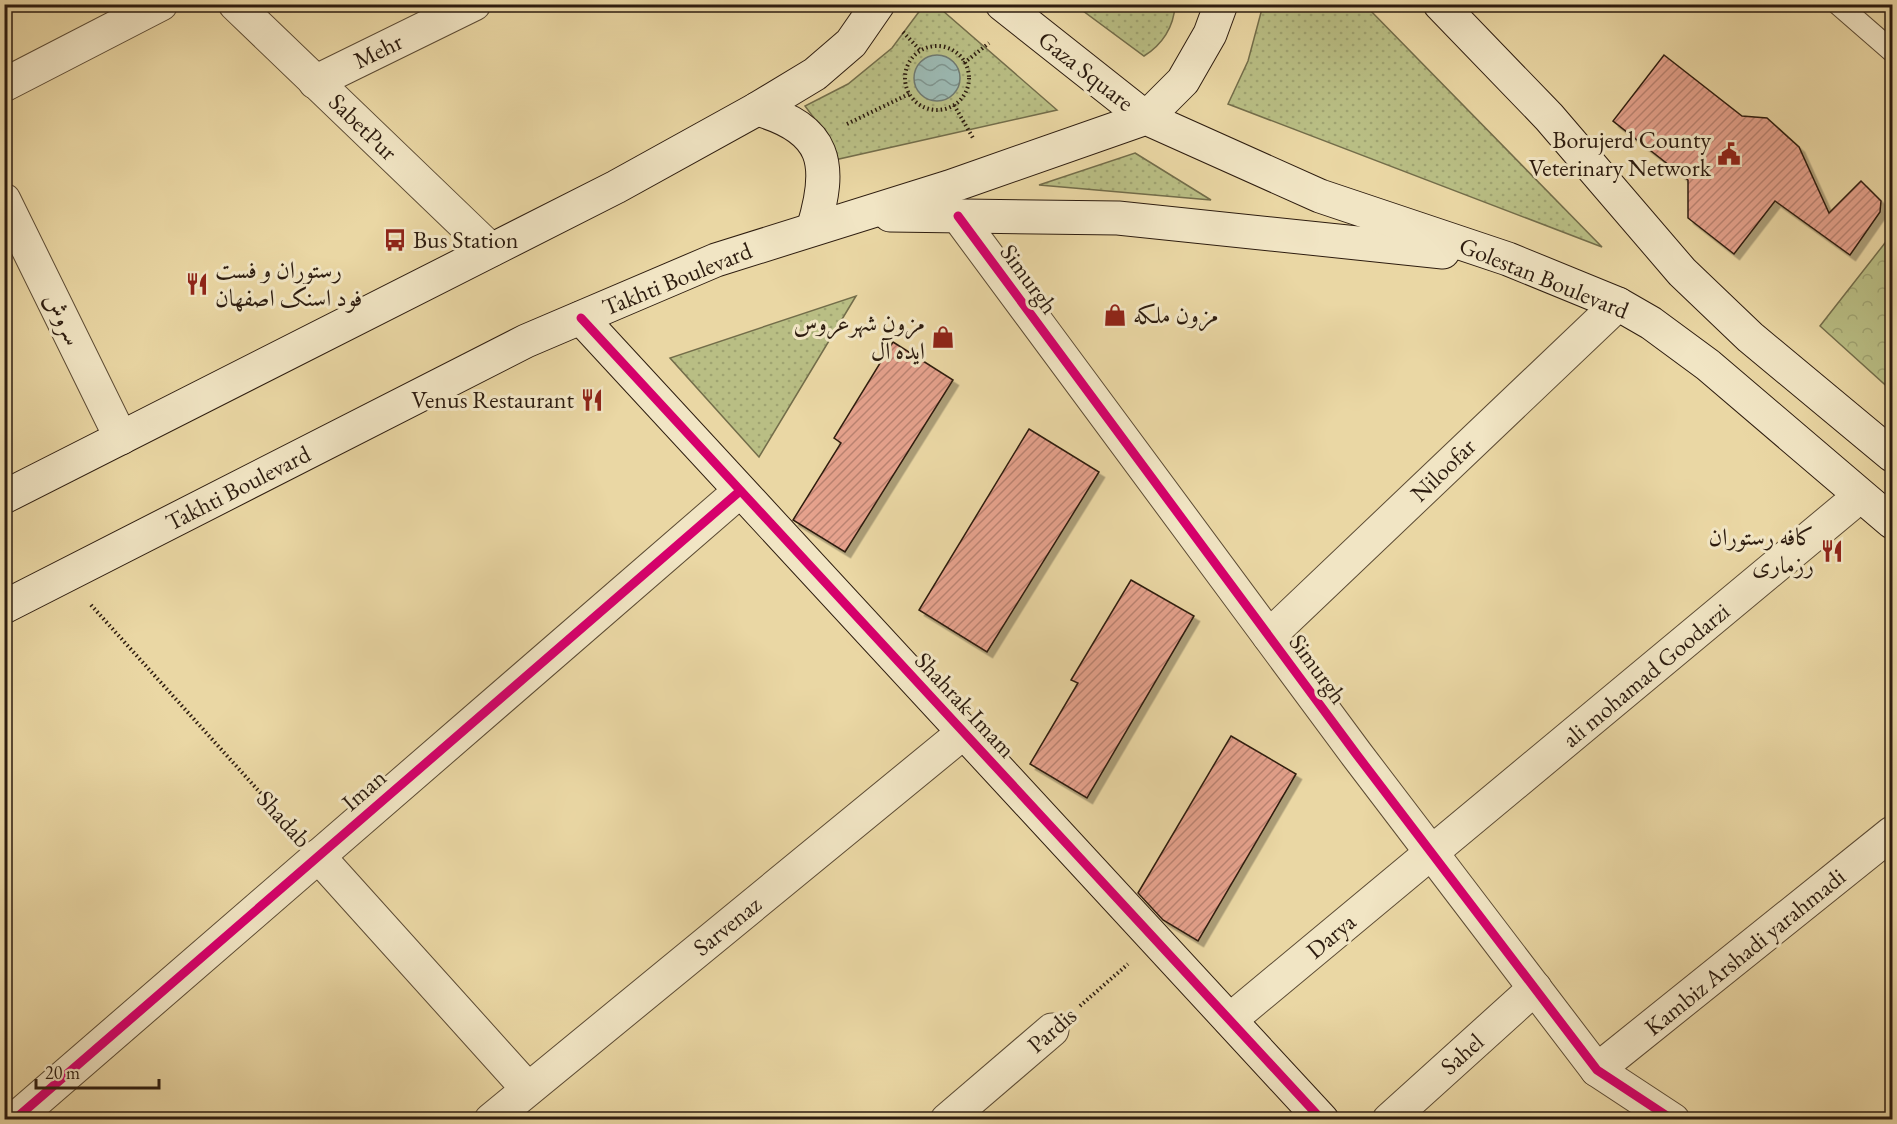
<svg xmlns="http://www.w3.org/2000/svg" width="1897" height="1124" font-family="'EB Garamond',Amiri,serif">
<defs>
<pattern id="green-dots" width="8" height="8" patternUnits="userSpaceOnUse" patternTransform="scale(1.5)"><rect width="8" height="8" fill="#b9be84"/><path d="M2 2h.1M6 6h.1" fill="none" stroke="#9fa371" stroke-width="1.8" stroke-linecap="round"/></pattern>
<pattern id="forest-crowns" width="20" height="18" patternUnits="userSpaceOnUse" patternTransform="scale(1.5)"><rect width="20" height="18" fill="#b9be84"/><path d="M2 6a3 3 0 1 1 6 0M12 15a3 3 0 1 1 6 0" fill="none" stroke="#9fa371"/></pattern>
<pattern id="water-waves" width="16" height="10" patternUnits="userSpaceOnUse" patternTransform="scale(1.5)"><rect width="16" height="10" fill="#9bb7b0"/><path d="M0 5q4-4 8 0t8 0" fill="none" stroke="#7f948e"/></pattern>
<pattern id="building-hatch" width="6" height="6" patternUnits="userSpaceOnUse" patternTransform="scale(1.5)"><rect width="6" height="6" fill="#e6a28d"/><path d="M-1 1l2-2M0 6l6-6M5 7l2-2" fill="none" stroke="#bb8372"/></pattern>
<filter id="shadow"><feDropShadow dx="5.5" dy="5.5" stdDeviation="0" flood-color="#0004"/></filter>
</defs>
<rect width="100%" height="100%" fill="#ead7a4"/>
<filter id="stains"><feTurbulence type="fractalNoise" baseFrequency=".00333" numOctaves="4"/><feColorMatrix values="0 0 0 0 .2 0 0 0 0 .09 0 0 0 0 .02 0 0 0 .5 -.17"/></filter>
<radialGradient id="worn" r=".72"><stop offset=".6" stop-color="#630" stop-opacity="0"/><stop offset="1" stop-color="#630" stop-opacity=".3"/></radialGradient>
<g fill="url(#green-dots)" stroke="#736d4a" stroke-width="1.5">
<polygon points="935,4 1057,110 830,161 826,134 805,106 848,84 892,48 924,5"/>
<path d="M1075,5H1175C1174,27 1162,45 1144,56Z"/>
<polygon points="1263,5 1365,5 1602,247 1228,104 1248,61"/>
<polygon points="1135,153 1211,200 1039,185"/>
<polygon points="856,296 759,457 670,358"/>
</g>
<polygon fill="url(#forest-crowns)" stroke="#736d4a" stroke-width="1.5" points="1892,234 1892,391 1820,326"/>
<circle fill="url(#water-waves)" stroke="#6f7970" stroke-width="1.5" cx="937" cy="78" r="23"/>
<g fill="url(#building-hatch)" stroke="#2d1c0f" stroke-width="1.5" filter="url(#shadow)">
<polygon points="1664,55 1742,116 1767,118 1799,147 1829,213 1861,181 1881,201 1880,212 1850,255 1775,201 1734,254 1688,218 1688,180 1613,121"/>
<polygon points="893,342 953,380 845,552 793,520 841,443 834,438"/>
<polygon points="1029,429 1099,472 987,652 919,610"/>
<polygon points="1131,580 1194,616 1087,798 1030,764 1078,683 1071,680"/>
<polygon points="1231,736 1296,774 1198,941 1163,920 1138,893"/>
</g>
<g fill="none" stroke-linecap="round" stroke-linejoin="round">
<g stroke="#5c4b34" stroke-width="23">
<polyline id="lane" points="1838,4 1892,51"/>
</g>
<g stroke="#5c4b34" stroke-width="35">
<g id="street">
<polyline points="235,4 491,250"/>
<polyline points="315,82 474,4"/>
<polyline points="4,85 161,4"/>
<polyline points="4,200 121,438"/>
<polyline points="958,216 1357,755 1597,1070 1673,1120"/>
<polyline points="1269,636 1618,304"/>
<polyline points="318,856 528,1089"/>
<polyline points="1230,1020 1860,496"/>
<polyline points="1597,1070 1892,833"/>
<polyline points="14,1120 740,491"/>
<polyline points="491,1120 964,732"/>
<polyline points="947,1120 1052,1030"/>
<polyline points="1389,1120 1535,988"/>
</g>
</g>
<g stroke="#2d1c0f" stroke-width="35">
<g id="secondary">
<polyline points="1002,4 1146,118 1183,81 1210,34 1221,4"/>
<polyline points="1440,4 1549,117 1682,272 1750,337 1892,455"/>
<path d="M757,109C827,129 833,164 813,229"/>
<polyline points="890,215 1118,218 1443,252"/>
<polyline points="581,318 1322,1120"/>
<polyline points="4,497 616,187 757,109 815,74 851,43 878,4"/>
<polyline points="4,607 526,341 716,260 949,187 1146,118 1320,196 1508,259 1618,304 1651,323 1708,365 1892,522"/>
</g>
</g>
<g stroke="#2d1c0f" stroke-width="4" stroke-dasharray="1.5 3" stroke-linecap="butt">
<polyline points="903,32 921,51"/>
<circle cx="937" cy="78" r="32"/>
<polyline points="964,63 989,43"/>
<polyline points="954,105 973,138"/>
<polyline points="847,124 909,94"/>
<polyline points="91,605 293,829"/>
<polyline points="1080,1006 1128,964"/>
</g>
<use href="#lane" stroke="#f1e5c4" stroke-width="21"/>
<use href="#street" stroke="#f1e5c4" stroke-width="33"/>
<use href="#secondary" stroke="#f1e5c4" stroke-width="33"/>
<g stroke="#f1e5c4" stroke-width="13">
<g id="cycleway">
<polyline points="958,216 1357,755 1597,1070 1673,1120"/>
<polyline points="581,318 1322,1120"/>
<polyline points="14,1120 740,491"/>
</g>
</g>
<use href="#cycleway" stroke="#d6006c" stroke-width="9"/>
</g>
<defs>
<g id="civic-bare" transform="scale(1.8)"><path d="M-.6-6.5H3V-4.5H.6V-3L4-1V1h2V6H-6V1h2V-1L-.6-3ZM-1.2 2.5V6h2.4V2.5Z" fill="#8f2418" stroke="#f1e5c4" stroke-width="2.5" paint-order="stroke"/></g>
<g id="bus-bare" transform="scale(1.8)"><path d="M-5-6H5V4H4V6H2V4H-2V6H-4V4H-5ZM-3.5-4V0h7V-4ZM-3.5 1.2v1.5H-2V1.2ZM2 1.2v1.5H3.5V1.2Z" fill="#8f2418" stroke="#f1e5c4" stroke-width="2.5" paint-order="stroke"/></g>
<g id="restaurant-bare" transform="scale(1.8)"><path d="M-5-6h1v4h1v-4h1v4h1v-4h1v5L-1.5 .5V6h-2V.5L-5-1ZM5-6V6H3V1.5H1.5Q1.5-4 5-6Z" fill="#8f2418" stroke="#f1e5c4" stroke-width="2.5" paint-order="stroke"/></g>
<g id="shop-bare" transform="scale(1.8)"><path d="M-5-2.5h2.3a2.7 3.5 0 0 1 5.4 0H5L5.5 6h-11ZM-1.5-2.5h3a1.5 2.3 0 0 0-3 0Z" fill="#8f2418" stroke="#f1e5c4" stroke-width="2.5" paint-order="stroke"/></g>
</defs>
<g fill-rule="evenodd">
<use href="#civic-bare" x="1729" y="154"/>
<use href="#bus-bare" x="395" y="240"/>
<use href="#restaurant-bare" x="197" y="284"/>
<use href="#shop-bare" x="1115" y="315"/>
<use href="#shop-bare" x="943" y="337"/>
<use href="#restaurant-bare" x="592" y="400"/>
<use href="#restaurant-bare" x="1832" y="551"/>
</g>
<g text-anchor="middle" stroke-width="6" stroke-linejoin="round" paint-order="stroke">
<g font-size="24" fill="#2d1c0f" stroke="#f1e5c4">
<text transform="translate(378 51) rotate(-26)" y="8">Mehr</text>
<text transform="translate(1086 71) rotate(38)" y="8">Gaza Square</text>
<text transform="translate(363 127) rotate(44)" y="8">SabetPur</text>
<text transform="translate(1544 278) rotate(22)" y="8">Golestan Boulevard</text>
<text transform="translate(677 279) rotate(-22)" y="8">Takhti Boulevard</text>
<text transform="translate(1029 279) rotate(54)" y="8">Simurgh</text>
<text transform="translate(63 319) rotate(64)" y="8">سروش</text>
<text transform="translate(1443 470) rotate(-44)" y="8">Niloofar</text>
<text transform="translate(238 488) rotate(-27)" y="8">Takhti Boulevard</text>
<text transform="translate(1318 669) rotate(54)" y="8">Simurgh</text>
<text transform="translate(1646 675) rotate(-40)" y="8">ali mohamad Goodarzi</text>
<text transform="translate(965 705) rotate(47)" y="8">Shahrak Imam</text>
<text transform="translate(364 790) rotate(-41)" y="8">Iman</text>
<text transform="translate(284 819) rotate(48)" y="8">Shadab</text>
<text transform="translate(727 926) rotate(-39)" y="8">Sarvenaz</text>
<text transform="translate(1331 936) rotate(-40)" y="8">Darya</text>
<text transform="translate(1745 952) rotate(-39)" y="8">Kambiz Arshadi yarahmadi</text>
<text transform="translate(1052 1030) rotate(-41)" y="8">Pardis</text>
<text transform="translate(1462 1054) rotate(-42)" y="8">Sahel</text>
</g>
<g font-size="24" fill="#2d1c0f" stroke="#f1e5c4" text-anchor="end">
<text x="1711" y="148">Borujerd County<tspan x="1711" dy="28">Veterinary Network</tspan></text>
<text x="413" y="248" text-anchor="start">Bus Station</text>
<text x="215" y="278" text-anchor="start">رستوران و فست<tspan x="215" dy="28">فود اسنک اصفهان</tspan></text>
<text x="1133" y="323" text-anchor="start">مزون ملکه</text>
<text x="925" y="331">مزون شهرعروس<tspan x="925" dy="28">ایده آل</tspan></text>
<text x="574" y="408">Venus Restaurant</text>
<text x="1814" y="545">کافه رستوران<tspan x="1814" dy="28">رزماری</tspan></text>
</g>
</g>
<rect width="1897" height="1124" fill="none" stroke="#ead7a4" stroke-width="24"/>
<rect x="6" y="6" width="1885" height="1112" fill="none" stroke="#2d1c0f" stroke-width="3"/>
<rect x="12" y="12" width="1873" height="1100" fill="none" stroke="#2d1c0f" stroke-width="1.5"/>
<path d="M36 1079v9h123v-9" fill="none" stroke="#2d1c0f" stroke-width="3"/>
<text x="45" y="1079" font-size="18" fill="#2d1c0f" stroke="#f1e5c4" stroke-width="4.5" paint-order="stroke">20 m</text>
<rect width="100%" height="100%" filter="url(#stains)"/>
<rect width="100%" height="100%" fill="url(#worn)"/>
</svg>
